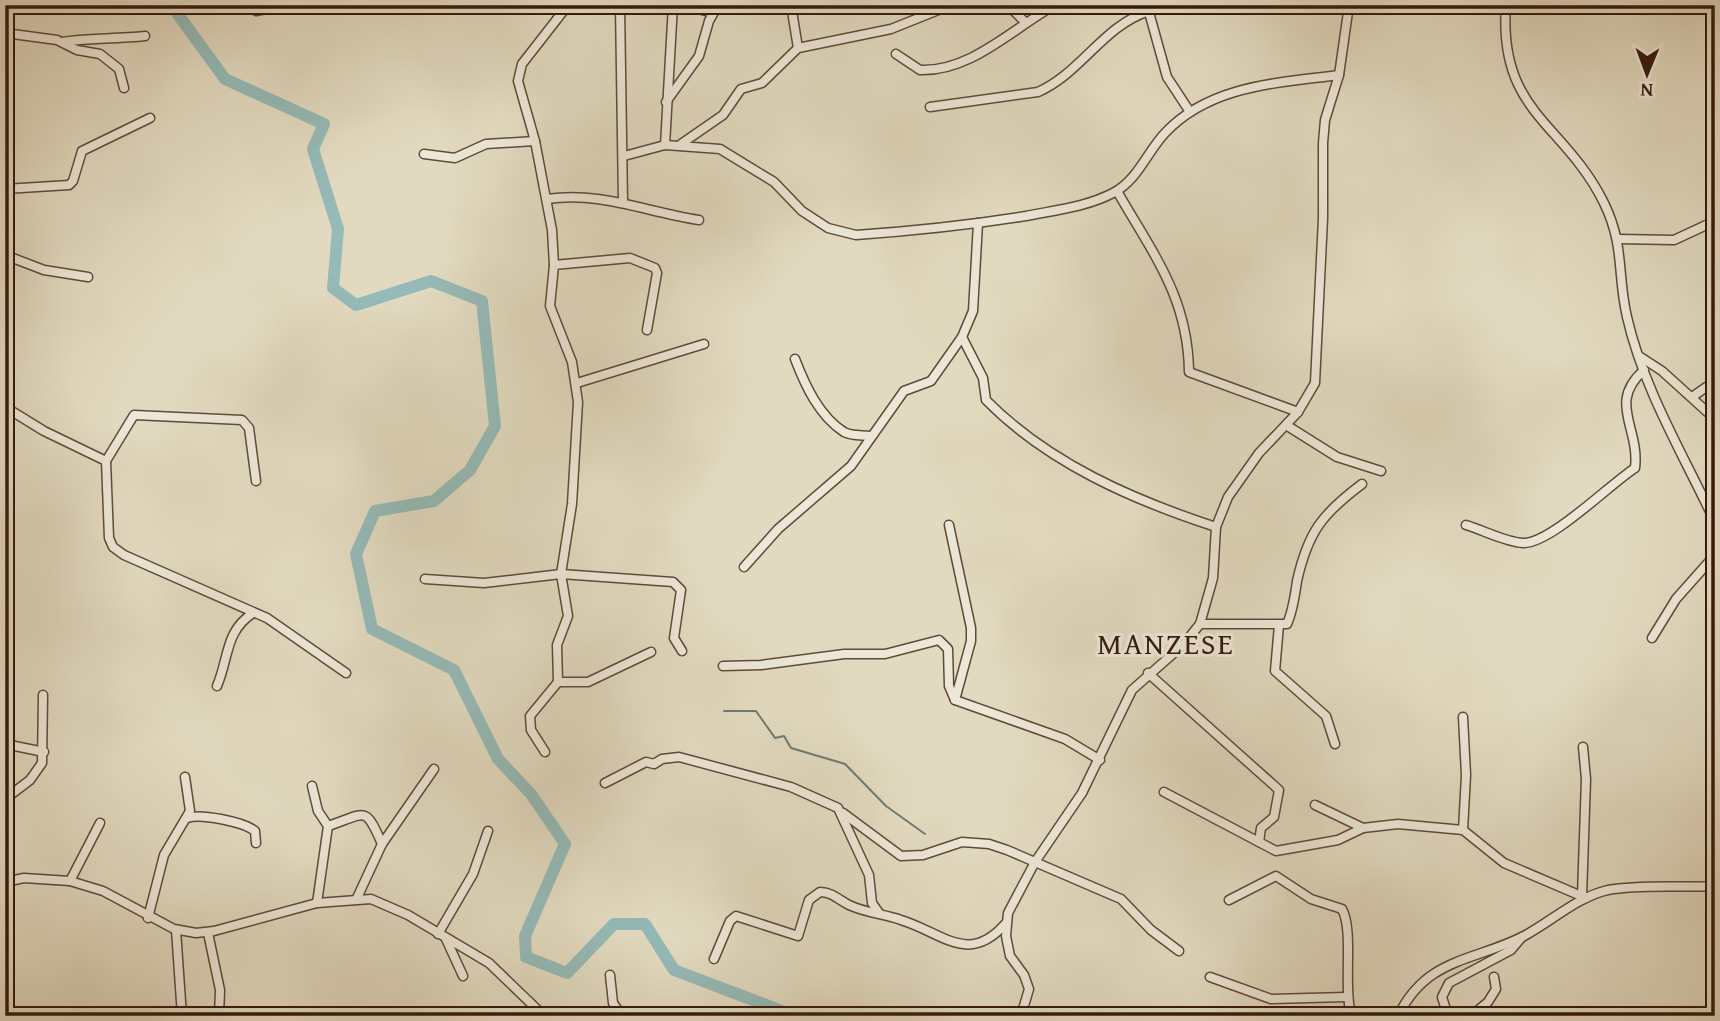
<svg xmlns="http://www.w3.org/2000/svg" width="1720" height="1021" font-family="'Gentium Book Plus',serif">
<rect width="100%" height="100%" fill="#e2dac0"/>
<filter id="stains"><feTurbulence type="fractalNoise" baseFrequency=".00286" numOctaves="4"/><feColorMatrix values="0 0 0 0 .2 0 0 0 0 .09 0 0 0 0 .02 0 0 0 .5 -.17"/></filter>
<radialGradient id="worn" r=".72"><stop offset=".6" stop-color="#630" stop-opacity="0"/><stop offset="1" stop-color="#630" stop-opacity=".3"/></radialGradient>
<g fill="none" stroke-linecap="round" stroke-linejoin="round">
<polyline stroke="#6f7a73" stroke-width="2" points="724,711 756,711 775,738 784,736 791,748 845,764 886,806 925,834"/>
<polyline stroke="#95bab7" stroke-width="12" points="171,5 225,79 324,124 313,149 338,229 333,288 356,305 431,281 482,301 495,426 470,470 434,501 375,511 356,554 372,629 454,670 498,759 531,794 565,844 525,936 526,957 567,973 614,924 645,924 674,970 795,1016"/>
<g stroke="#61493a" stroke-width="11">
<g id="minor">
<polyline points="620,5 623,203"/>
<polyline points="684,5 713,13"/>
<polyline points="791,5 798,48"/>
<polyline points="1008,5 1025,22"/>
<polyline points="1147,5 1167,77 1190,112"/>
<path d="M1506,5C1498,113 1564,122 1604,203C1625,246 1617,275 1627,317C1643,388 1684,456 1715,522"/>
<polyline points="256,11 284,5"/>
<polyline points="5,16 15,5"/>
<polyline points="5,33 57,40 77,50 100,54 119,69 124,88"/>
<path d="M63,42C70,39 131,38 145,36"/>
<path d="M896,54L920,70C971,72 1013,28 1055,5"/>
<polyline points="666,102 699,56 709,21 718,5"/>
<path d="M930,107L1038,92C1081,73 1103,26 1149,11"/>
<polyline points="681,144 723,115 741,89 762,83 798,48 891,29 951,5"/>
<polyline points="665,145 673,5"/>
<polyline points="424,154 455,158 486,144 535,141"/>
<path d="M624,156L665,145L720,149L774,182L802,211L828,228L856,235C913,231 970,225 1026,216C1056,210 1086,207 1113,193C1138,180 1147,152 1165,133C1210,85 1278,83 1339,75"/>
<polyline points="5,189 69,185 73,181 82,151 150,118"/>
<path d="M1117,191C1153,254 1188,297 1189,372L1298,412"/>
<path d="M547,199C601,191 646,212 699,220"/>
<polyline points="1618,239 1674,240 1715,221"/>
<polyline points="5,255 44,270 88,277"/>
<polyline points="554,265 630,258 655,268 657,273 647,330"/>
<path d="M962,337L983,378L986,400C1048,463 1133,500 1216,527"/>
<polyline points="1639,356 1662,371 1715,419"/>
<path d="M795,359C805,385 819,416 844,432C851,436 862,435 870,436"/>
<polyline points="577,383 704,344"/>
<polyline points="1692,397 1715,381"/>
<polyline points="5,407 44,431 106,461 109,538 113,547 124,555 267,618 346,673"/>
<polyline points="1286,425 1337,457 1381,471"/>
<polyline points="106,461 134,415 242,420 249,428 256,481"/>
<polyline points="949,525 971,628 971,641 955,700"/>
<path d="M1466,525C1483,530 1505,542 1523,543C1550,544 1609,485 1635,468C1640,427 1607,403 1644,370"/>
<polyline points="744,567 778,529 851,466 904,391 931,381 962,337 973,311 978,223"/>
<polyline points="425,579 484,583 561,574 673,582 681,590 674,638 682,651"/>
<path d="M1200,624H1287C1293,611 1295,595 1297,581C1308,532 1322,514 1362,484"/>
<polyline points="1279,625 1275,671 1326,716 1335,744"/>
<polyline points="1652,638 1676,599 1715,555"/>
<polyline points="723,666 761,665 844,654 885,654 939,640 948,649 949,686 955,700 1065,739 1100,760"/>
<polyline points="1148,673 1279,790 1274,817 1261,828 1259,842"/>
<polyline points="558,682 588,682 651,652"/>
<path d="M217,686C229,658 225,631 253,613"/>
<polyline points="1463,717 1466,775 1463,830"/>
<polyline points="5,744 44,752"/>
<polyline points="545,752 531,730 530,716 558,682 557,645 568,616 561,574 572,504 578,402 572,362 550,306 554,265 552,230 535,141 518,81 522,64 568,5"/>
<polyline points="605,783 646,762 654,764 662,759 679,757 791,787 838,808 869,875 872,903 879,913"/>
<polyline points="312,786 318,811 328,826 317,903"/>
<polyline points="1164,792 1276,851 1338,840 1363,828"/>
<polyline points="5,799 30,780 42,763 43,695"/>
<polyline points="1315,805 1363,828 1398,824 1463,830 1504,863 1586,898"/>
<polyline points="843,813 901,856 923,855 962,842 989,844 1007,850 1121,899 1151,930 1179,951"/>
<path d="M187,818C200,813 244,822 255,831L256,843"/>
<path d="M328,826C367,813 365,805 382,844"/>
<polyline points="70,881 100,823"/>
<polyline points="5,882 24,878 70,881 103,891 174,929 196,933 214,931 317,903 371,899 408,915 489,963 544,1016"/>
<polyline points="1582,896 1586,779 1583,747"/>
<polyline points="357,898 382,844 434,769"/>
<path d="M1229,900L1276,876L1311,899L1342,909C1354,931 1343,985 1351,1015"/>
<polyline points="148,918 164,855 190,811 185,777"/>
<polyline points="176,930 182,1016"/>
<polyline points="208,933 220,990 219,1016"/>
<polyline points="438,934 473,874 488,831"/>
<polyline points="446,939 463,976"/>
<path d="M714,959L730,921L736,916L798,936L809,900L820,892C832,892 839,900 849,905C866,913 884,914 901,920C943,933 969,966 1006,923"/>
<polyline points="610,975 613,1003 622,1016"/>
<polyline points="1210,977 1271,999 1346,997"/>
<polyline points="1021,1016 1029,989 1024,975 1010,956 1006,936 1008,913 1035,862 1082,793 1132,690 1183,645 1200,624 1213,578 1216,527 1228,497 1259,453 1298,412 1315,383 1323,218 1323,143 1325,120 1339,75 1349,5"/>
<polyline points="1343,1016 1359,1016"/>
<path d="M1398,1016C1427,957 1473,962 1524,936C1552,921 1577,897 1608,890C1642,884 1680,888 1715,886"/>
<polyline points="1448,1016 1442,997 1449,983 1511,950 1522,937"/>
<polyline points="1471,1016 1488,1002 1496,989 1494,977"/>
</g>
</g>
<use href="#minor" stroke="#ece7d6" stroke-width="8"/>
</g>
<g text-anchor="middle" stroke-width="6" stroke-linejoin="round" paint-order="stroke">
<g font-size="30" letter-spacing="2" fill="#36190d" stroke="#ece7d6">
<text x="1166" y="654">MANZESE</text>
</g>
</g>
<rect width="1720" height="1021" fill="none" stroke="#e2dac0" stroke-width="28"/>
<rect x="7" y="7" width="1706" height="1007" fill="none" stroke="#36190d" stroke-width="3.5"/>
<rect x="14" y="14" width="1692" height="993" fill="none" stroke="#36190d" stroke-width="2"/>
<g transform="translate(1647 74) rotate(181)" stroke="#ece7d6" stroke-width="5" paint-order="stroke">
<path d="M0-5L12 26L0 18L-12 26Z" fill="#36190d"/>
<text y="-10" font-size="19" font-weight="bold" text-anchor="middle" fill="#36190d">N</text>
</g>
<rect width="100%" height="100%" filter="url(#stains)"/>
<rect width="100%" height="100%" fill="url(#worn)"/>
</svg>
